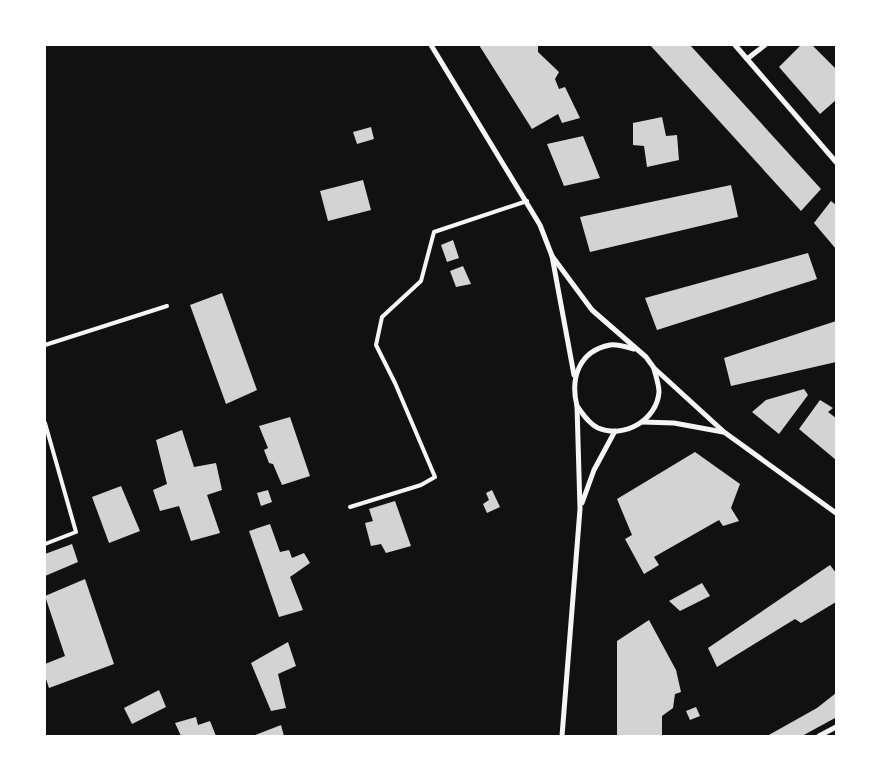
<svg xmlns="http://www.w3.org/2000/svg" width="881" height="781" font-family="Lora,serif">
<rect width="100%" height="100%" fill="#111"/>
<g fill="#d3d3d3">
<polygon points="479,45 538,45 538,52 559,72 555,79 559,89 565,87 580,118 562,123 558,114 532,129"/>
<polygon points="650,45 690,45 821,189 801,211"/>
<polygon points="801,45 812,45 836,69 836,100 820,114 779,67"/>
<polygon points="662,117 666,136 677,135 679,160 647,167 644,146 633,145 633,123"/>
<polygon points="371,127 374,139 357,144 353,132"/>
<polygon points="583,136 600,178 564,186 547,144"/>
<polygon points="363,180 371,210 328,221 320,191"/>
<polygon points="731,185 738,217 590,252 580,217"/>
<polygon points="831,201 836,205 836,249 814,223"/>
<polygon points="453,240 459,258 447,262 441,245"/>
<polygon points="808,253 817,279 657,330 645,298"/>
<polygon points="463,266 471,284 456,287 450,271"/>
<polygon points="222,293 257,390 226,404 190,305"/>
<polygon points="836,321 836,362 731,386 724,358"/>
<polygon points="804,389 808,395 779,434 752,412 766,400"/>
<polygon points="820,400 833,408 828,412 836,418 836,460 799,429"/>
<polygon points="290,417 310,476 282,485 273,464 269,463 264,450 268,448 259,426"/>
<polygon points="182,430 194,467 216,463 222,490 207,495 220,533 191,541 179,506 160,511 153,490 167,484 156,440"/>
<polygon points="695,452 740,484 731,508 739,521 723,526 719,520 654,557 659,565 644,574 625,539 632,535 617,499"/>
<polygon points="121,486 140,531 109,543 92,497"/>
<polygon points="268,490 272,502 261,506 257,493"/>
<polygon points="492,490 500,507 487,513 483,504 489,500 486,493"/>
<polygon points="395,501 411,546 386,553 381,544 371,546 365,523 373,521 369,509"/>
<polygon points="270,524 280,552 289,550 292,558 304,553 310,563 290,577 303,610 279,617 249,531"/>
<polygon points="72,544 78,562 45,576 45,554"/>
<polygon points="830,565 836,573 836,602 801,623 795,619 717,667 708,648"/>
<polygon points="85,579 114,664 49,688 45,676 45,664 65,656 45,596"/>
<polygon points="702,583 710,596 680,611 669,601"/>
<polygon points="649,620 676,670 681,692 675,694 673,708 662,716 662,736 617,736 617,641"/>
<polygon points="288,642 296,666 278,674 286,708 271,711 251,663"/>
<polygon points="159,690 166,707 132,724 124,708"/>
<polygon points="836,693 835,718 802,736 767,736 817,708"/>
<polygon points="696,707 700,716 690,720 686,711"/>
<polygon points="196,717 198,725 210,721 216,736 181,736 175,723"/>
<polygon points="281,725 284,736 253,736"/>
</g>
<g fill="none" stroke-linecap="round" stroke-linejoin="round">
<g stroke="#f5f5f5" stroke-width="4">
<polyline points="45,345 167,306"/>
<polyline points="45,423 76,532 45,544"/>
<polyline points="350,507 421,485 435,477 395,383 376,345 382,317 421,281 434,232 527,201"/>
</g>
<g stroke="#f5f5f5" stroke-width="5">
<polyline points="431,45 540,225 552,256 574,375"/>
<polyline points="735,45 836,162"/>
<polyline points="747,59 765,45"/>
<polyline points="552,256 592,310 646,357 654,368 724,432 836,513"/>
<path d="M577,406C583,414 588,423 598,428C624,439 657,420 659,392C659,385 656,376 654,369"/>
<polyline points="642,422 674,423 723,432"/>
<polyline points="582,503 594,470 615,431"/>
<path d="M562,736L580,509L577,406C570,378 579,351 610,345C617,344 627,347 634,349"/>
<polyline points="819,736 836,727"/>
</g>
</g>
<rect width="881" height="781" fill="none" stroke="#ffffff" stroke-width="92"/>
</svg>
